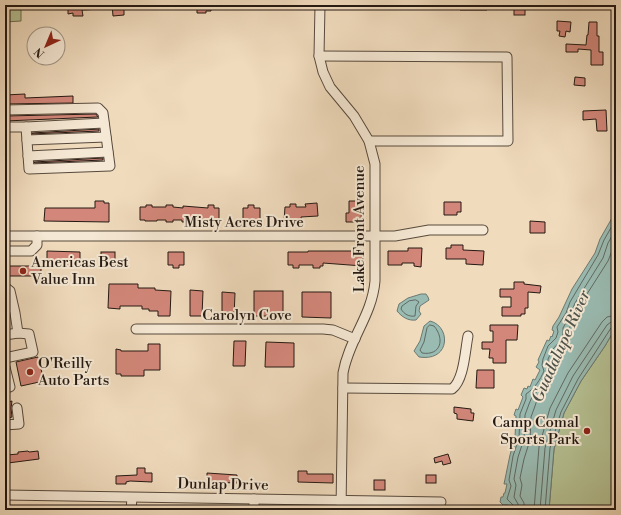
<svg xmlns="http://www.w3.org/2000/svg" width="621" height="515" font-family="'Libre Bodoni',serif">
<rect width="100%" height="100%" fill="#f0dbbd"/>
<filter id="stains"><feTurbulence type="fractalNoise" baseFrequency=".005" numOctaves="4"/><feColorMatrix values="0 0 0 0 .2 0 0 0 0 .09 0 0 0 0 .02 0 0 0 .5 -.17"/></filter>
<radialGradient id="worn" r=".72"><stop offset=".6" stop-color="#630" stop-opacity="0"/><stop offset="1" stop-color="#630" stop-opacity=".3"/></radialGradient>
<g fill="#b6c193" stroke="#6d6d52">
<polygon points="5,6 21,6 21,21 5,22"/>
<polygon points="616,327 616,510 549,510 554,449 564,413 581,381 605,346"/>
</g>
<g fill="#9abbb2" stroke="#6b7a72">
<polygon points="616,211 616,327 605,346 581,381 564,413 554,449 549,510 509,510 508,505 503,505 500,502 501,497 503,497 504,493 505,493 507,484 504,484 510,455 515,437 516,416 514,415 516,409 518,410 523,397 521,395 524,388 527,389 528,386 530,387 533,379 535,380 540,370 536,367 539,362 538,360 547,340 549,341 551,336 552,337 554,331 552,330 553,326 559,317 572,289 595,253 600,239"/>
<path d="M421,294H426L428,297L429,300L420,306L419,311L421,314L416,320C408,321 402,317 397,311L399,304L408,298Z"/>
<path d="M430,321C451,326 451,362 419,357L414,351L420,341L424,326Z"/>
</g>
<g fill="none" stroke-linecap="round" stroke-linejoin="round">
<g stroke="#5f6a62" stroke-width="1">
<path d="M416,300L419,302L416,306L415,316C409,317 404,314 401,309L402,306L409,301Z"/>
<path d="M430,325L434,326C445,339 441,356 422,353L420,350L424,342L427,328Z"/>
<path d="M513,510V505L507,499L511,486L509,480L513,456L519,438L520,414L526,399V394C535,388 540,380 544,371L542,365L543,359L548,346L556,338L558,332L557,327L566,313L570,302L598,255L604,240L616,219"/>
<polyline points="518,510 518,504 514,497 516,485 514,479 518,457 524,439 525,415 529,404 532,397 543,385 548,374 548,359 553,349 561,340 563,334 563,328 570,315 575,303 603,258 608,243 616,229"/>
<polyline points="524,510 524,503 520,496 522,485 520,478 524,459 530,440 531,417 535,406 537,400 549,386 555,373 554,361 557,354 565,344 569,335 569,329 580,305 608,261 616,241"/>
<polyline points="534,510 539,447 550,408 568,373 602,322 607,317 616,315"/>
<polyline points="540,510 545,448 556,410 573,376 607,325 611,322 616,321"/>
<polyline points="545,510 550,448 561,412 578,379 611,328 616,326"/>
</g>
</g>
<g fill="#d3877a" stroke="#241912">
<polygon points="68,5 102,5 102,9 82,10 83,16 73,16 73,13 68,14"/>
<polygon points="112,5 124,5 124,15 113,16"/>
<polygon points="197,5 211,5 211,11 206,11 206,13 197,13"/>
<polygon points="459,5 487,5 487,10 460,10"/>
<rect x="514" y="5" width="11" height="10"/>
<polygon points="557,21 571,22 570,32 566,31 565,37 559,36 560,31 557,31"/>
<polygon points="589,22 597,22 597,36 599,36 599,52 603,52 603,65 591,65 591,50 578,49 578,52 566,52 566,44 586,45 587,35 588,35"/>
<polygon points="575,77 585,78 585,86 574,85"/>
<polygon points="25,94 25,98 73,96 73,103 5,104 5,95"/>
<polygon points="606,110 607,131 597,131 596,119 583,120 583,111"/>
<polygon points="96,114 98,117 5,121 5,116"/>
<polygon points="99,129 99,131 32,134 32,133"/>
<polygon points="103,158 103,160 35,163 34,162"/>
<polygon points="95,201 104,201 104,203 109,203 109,222 44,221 45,208 95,208"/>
<polygon points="349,201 362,201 361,222 346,222 346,213 349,213"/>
<polygon points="444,202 461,202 461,212 457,212 457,215 444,215"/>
<polygon points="317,203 318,216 301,217 301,220 297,220 297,221 284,221 285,207 290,207 290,204 296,204 296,207 306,207 305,204"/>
<polygon points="146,205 152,205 152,207 166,207 166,205 173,205 173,207 183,208 183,206 208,208 208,205 214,205 214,208 219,208 219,221 182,222 182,220 173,220 173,222 166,222 166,220 157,220 157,221 145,221 145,220 140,220 140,207 146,207"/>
<polygon points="248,205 254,205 254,208 260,208 260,221 243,221 243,208 248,208"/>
<polygon points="530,221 545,222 545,233 530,233"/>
<polygon points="451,245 463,245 463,250 484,251 483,265 466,264 466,259 446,259 446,248 451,248"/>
<polygon points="408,248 422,248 421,267 414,266 414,263 402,263 402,265 388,265 388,251 408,251"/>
<polygon points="47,251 80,252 80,266 41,266 41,276 5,276 5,266 36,266 36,261 47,261"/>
<polygon points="308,251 363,251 363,266 323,263 323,266 320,266 320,268 313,268 313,265 299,265 299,268 293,268 293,265 288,265 288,252 308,252"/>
<rect x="101" y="252" width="14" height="14"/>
<polygon points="168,252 184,252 184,265 179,265 179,268 173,268 173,265 168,265"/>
<polygon points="514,282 524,282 524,284 541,286 540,293 528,292 528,308 525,308 525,314 521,314 521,316 502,316 502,307 511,307 511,297 500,297 500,289 514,289"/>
<polygon points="109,284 138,284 138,288 155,288 155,290 171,291 170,316 158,316 158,311 149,311 149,309 142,309 142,306 120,306 120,309 108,308"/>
<polygon points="190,290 203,291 202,316 190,316"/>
<rect x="254" y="291" width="29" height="25"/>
<polygon points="222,292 235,293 234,317 222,317"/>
<polygon points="302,292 331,292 331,318 302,317"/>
<polygon points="490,325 518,325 517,340 506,340 506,363 493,363 493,358 489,358 490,349 482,349 482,342 493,342 493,331 490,331"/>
<polygon points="234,341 246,341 245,366 233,366"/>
<polygon points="266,342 294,343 294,367 265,367"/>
<polygon points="148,344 160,344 160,370 144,370 144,376 121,376 121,374 116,374 116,349 121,350 121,351 148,351"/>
<polygon points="38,357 44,381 21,386 16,362"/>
<polygon points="477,370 494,370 494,388 476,388"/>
<polygon points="12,401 11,408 12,417 5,419 5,403"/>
<polygon points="454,407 471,409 471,413 474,413 473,421 457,419 457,414 454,413"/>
<polygon points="28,451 29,452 38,451 39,459 8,463 7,455 18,454 18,452"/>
<polygon points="448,454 451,463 443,465 442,461 435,463 434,458"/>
<polygon points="137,468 145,468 145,473 152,473 152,482 130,481 126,482 126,484 116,484 116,476 137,475"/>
<polygon points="298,471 307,471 307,474 333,474 333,483 298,482"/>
<polygon points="207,473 237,475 237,483 207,482"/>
<rect x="426" y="475" width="10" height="8"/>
<rect x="374" y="480" width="11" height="10"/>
</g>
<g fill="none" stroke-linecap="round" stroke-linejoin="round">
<g stroke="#574a3d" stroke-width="11">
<g id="minor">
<path d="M320,5L319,56L323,72L330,87L354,116L369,141L375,164V281C372,316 349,339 343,373L341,510"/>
<polyline points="319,56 507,57 508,141 369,141"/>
<polyline points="5,110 98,108 103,113 110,166 29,169 26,127 5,127"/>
<polyline points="26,127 104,123"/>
<polyline points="27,140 106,137"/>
<polyline points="28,156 108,152"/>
<polyline points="5,236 395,236 429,230 483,230"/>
<polyline points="5,251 31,251 37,245 37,236"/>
<polyline points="5,287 10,291 15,313 18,333"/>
<polyline points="136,329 323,329 333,330 355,339"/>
<polyline points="5,335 18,333 29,334 33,352 5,358"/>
<polyline points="5,367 10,387"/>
<path d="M343,388L452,389C464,380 465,351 468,336"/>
<polyline points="5,425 19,424 17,408"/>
<polyline points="5,495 441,502"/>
<polyline points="131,510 132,498"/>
<polyline points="254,510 254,499"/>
</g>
</g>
<use href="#minor" stroke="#f5e8d4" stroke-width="9"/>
</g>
<g fill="#8f2418" stroke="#f5e8d4" stroke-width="1.5">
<circle cx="23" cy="271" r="4"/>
<circle cx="30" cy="372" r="4"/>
<circle cx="587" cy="431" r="4"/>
</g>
<g text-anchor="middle" stroke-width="4" stroke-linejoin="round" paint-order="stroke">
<g font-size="15" fill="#241912" stroke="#f5e8d4">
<text x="244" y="227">Misty Acres Drive</text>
<text transform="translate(359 229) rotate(-90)" y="5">Lake Front Avenue</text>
<text x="247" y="320">Carolyn Cove</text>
<text transform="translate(223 484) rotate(1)" y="5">Dunlap Drive</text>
</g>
<g font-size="15" fill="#241912" stroke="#f5e8d4" text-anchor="start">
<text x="31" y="267">Americas Best<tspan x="31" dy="17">Value Inn</tspan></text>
<text x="38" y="368">O'Reilly<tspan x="38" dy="17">Auto Parts</tspan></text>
<text x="579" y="427" text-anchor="end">Camp Comal<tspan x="579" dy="17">Sports Park</tspan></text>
</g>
<g font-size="16" font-style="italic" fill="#4d524a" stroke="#f5e8d4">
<text transform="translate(560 346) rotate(-66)" y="6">Guadalupe River</text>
</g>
</g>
<rect width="621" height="515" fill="none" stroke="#f0dbbd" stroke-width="20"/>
<rect x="6" y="6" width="609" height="503" fill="none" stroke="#241912" stroke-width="2"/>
<rect x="10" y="10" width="601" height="495" fill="none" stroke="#241912"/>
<g transform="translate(46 46) rotate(224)"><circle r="19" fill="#f5e8d4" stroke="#a19586"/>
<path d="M0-3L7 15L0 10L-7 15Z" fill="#8f2418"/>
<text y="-6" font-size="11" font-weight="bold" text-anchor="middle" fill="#241912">N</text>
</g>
<rect width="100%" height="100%" filter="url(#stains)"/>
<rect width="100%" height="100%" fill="url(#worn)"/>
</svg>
